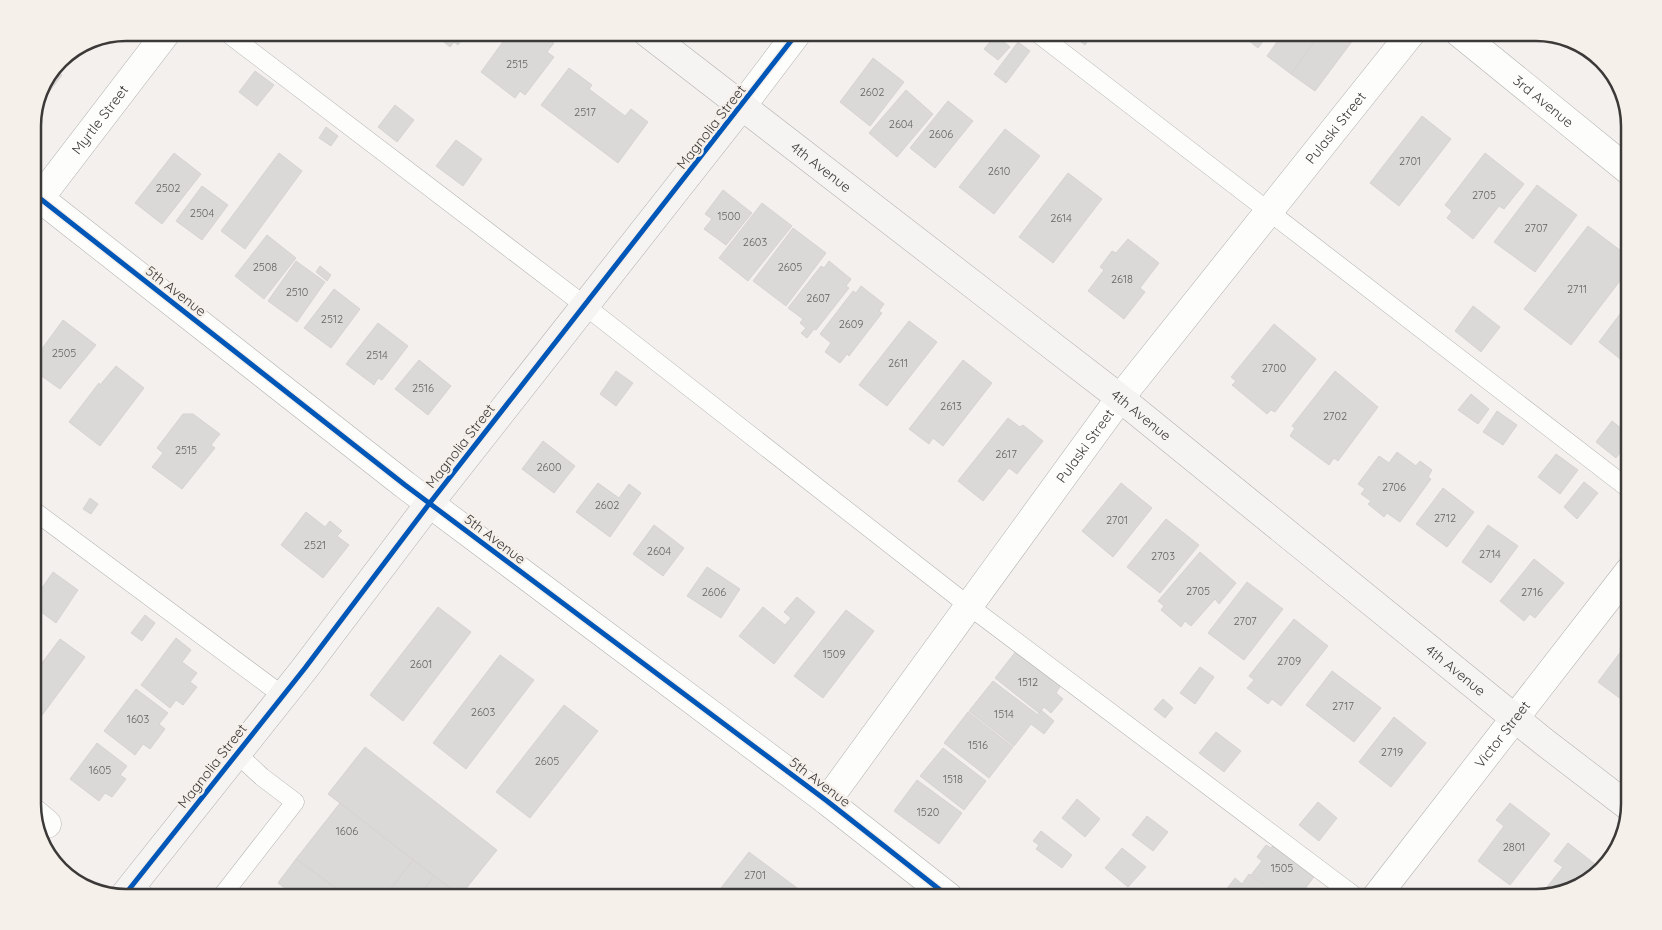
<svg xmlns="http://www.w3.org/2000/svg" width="1662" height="930" font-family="Quicksand,sans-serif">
<rect width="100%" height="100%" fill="#f3f0ee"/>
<g fill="#dbd9d8" stroke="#d6d3d2">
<polygon points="432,32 467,32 458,45 454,42 450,47"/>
<polygon points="510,32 540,32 554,43 547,52 554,57 525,95 520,91 515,98 481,72"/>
<polygon points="1068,32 1094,32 1085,45"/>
<polygon points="1238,32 1270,32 1258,48"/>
<polygon points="1284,32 1321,32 1291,74 1267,56"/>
<polygon points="1321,32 1343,32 1353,40 1315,91 1291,74"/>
<polygon points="996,35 1010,47 998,60 984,49"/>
<polygon points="1018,42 1030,51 1006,83 994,74"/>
<polygon points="873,58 904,82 870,126 840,102"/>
<polygon points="569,68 592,85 589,89 625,116 631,109 648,122 618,163 541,105"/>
<polygon points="55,70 62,75 40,104"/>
<polygon points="255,71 274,85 257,106 239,92"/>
<polygon points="906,90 933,114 897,157 869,133"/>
<polygon points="948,101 973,121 935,168 910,148"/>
<polygon points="395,105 414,120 397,142 378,127"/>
<polygon points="1422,116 1451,139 1399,206 1370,183"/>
<polygon points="326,127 338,136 331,146 319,138"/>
<polygon points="1005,129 1040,156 994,214 959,187"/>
<polygon points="456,140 482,159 463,186 436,166"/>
<polygon points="174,153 201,174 162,224 135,203"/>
<polygon points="279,153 302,171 245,249 221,231"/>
<polygon points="1485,153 1524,184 1504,209 1499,206 1473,239 1447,218 1452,211 1445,205"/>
<polygon points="1068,173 1102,199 1053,263 1019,237"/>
<polygon points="1537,185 1577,215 1535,272 1494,242"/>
<polygon points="202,186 228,205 202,240 176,221"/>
<polygon points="723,190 752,213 726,245 704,229 712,219 705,214"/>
<polygon points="762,203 792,226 748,281 719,258"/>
<polygon points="1588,226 1629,257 1629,269 1571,345 1524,309"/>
<polygon points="793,228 826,253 786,306 753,281"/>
<polygon points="267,235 296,258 264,299 235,276"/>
<polygon points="1128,239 1159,263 1140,288 1145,292 1124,319 1088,291 1104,270 1100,267 1112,251 1116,253"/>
<polygon points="296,261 325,282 297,322 268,301"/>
<polygon points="829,261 851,279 846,286 849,288 816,330 814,329 807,338 801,333 806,328 800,323 803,319 788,308 821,266 824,268"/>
<polygon points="320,266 331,275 327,281 316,272"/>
<polygon points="861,286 884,304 879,311 882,313 849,356 847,354 840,363 825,352 831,343 820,334 853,291 856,293"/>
<polygon points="334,289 360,309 331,348 304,328"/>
<polygon points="1629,302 1629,366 1599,342"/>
<polygon points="1473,306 1500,327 1481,352 1455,331"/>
<polygon points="63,320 96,345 60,389 33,370 33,361"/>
<polygon points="909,321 937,342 887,406 859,385"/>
<polygon points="378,323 408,346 382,380 378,378 374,385 346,364"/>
<polygon points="1274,324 1316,359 1275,412 1271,410 1267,414 1232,385 1236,381 1231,377"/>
<polygon points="419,360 451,386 428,415 395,389"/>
<polygon points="963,360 992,383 943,446 933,438 929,444 909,429"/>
<polygon points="116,366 144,388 100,446 69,422 99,383 100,385"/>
<polygon points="616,371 633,383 616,406 600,394"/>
<polygon points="1335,371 1378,407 1338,461 1334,458 1329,465 1290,436 1295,428 1292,426"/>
<polygon points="1471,394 1489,409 1478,424 1458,410"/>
<polygon points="1497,411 1517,425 1503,445 1483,432"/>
<polygon points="183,414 193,414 220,434 211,445 215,448 182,489 152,467 163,453 157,448"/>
<polygon points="1008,418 1020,427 1023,425 1043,441 1017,474 1009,468 983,501 958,481"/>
<polygon points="1612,421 1629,435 1629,441 1616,458 1596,442"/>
<polygon points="543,441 575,466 554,493 522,469"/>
<polygon points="1397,452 1416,466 1420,461 1432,470 1428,477 1431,479 1400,522 1387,513 1384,517 1368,504 1371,501 1361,494 1365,489 1358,484 1379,456 1389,463"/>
<polygon points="1556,454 1578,470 1560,494 1538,477"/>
<polygon points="1584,482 1598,493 1577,519 1564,507"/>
<polygon points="598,483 619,498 629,484 641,493 610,537 576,512"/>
<polygon points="1121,483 1152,508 1113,557 1082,531"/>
<polygon points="1443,488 1474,512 1447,547 1416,524"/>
<polygon points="90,498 98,504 91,514 83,509"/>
<polygon points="306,512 325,527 330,521 342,531 337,536 349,545 323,578 281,545"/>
<polygon points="1166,519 1199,545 1160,593 1127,567"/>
<polygon points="654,525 684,548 663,576 633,554"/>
<polygon points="1488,525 1518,546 1491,583 1462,562"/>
<polygon points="1200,552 1236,583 1219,604 1215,599 1191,626 1185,621 1181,627 1161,610 1164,606 1158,601"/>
<polygon points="1534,559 1564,583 1535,618 1530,614 1524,621 1500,601"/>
<polygon points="707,567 740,589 721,618 687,596"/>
<polygon points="53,572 78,590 56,623 33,606 33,601"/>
<polygon points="1247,582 1283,609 1244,660 1208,633"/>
<polygon points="797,597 815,612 774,664 739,636 763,607 785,625 791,618 784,612"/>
<polygon points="438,607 471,632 403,721 370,695"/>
<polygon points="846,610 874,631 823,698 794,676"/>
<polygon points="145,615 155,623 142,641 131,633"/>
<polygon points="1294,619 1328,646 1281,706 1272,699 1268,704 1247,688 1254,680 1249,676"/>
<polygon points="176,638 191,650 182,662 197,673 190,682 197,687 183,705 176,700 170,708 141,685"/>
<polygon points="60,639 85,657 37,722 33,718 33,675"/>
<polygon points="1625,646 1629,650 1629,705 1598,682"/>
<polygon points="1017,650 1061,685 1056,693 1063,699 1051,713 1044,707 1039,713 995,678"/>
<polygon points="500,655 534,680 466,769 433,743"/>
<polygon points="1200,667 1214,677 1195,704 1180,693"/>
<polygon points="1332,671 1381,708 1354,742 1306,705"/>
<polygon points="993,681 1038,715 1041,710 1054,721 1044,734 1031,724 1014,746 969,711"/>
<polygon points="136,689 168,713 159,724 165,729 150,749 143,744 135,755 104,731"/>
<polygon points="1163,699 1173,708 1165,718 1154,709"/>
<polygon points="564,705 598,731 530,818 496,792"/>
<polygon points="968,712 1013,747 989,778 944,743"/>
<polygon points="1394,717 1426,743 1391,787 1359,762"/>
<polygon points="1216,732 1241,751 1224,772 1199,753"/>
<polygon points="97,743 127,766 120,775 126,779 112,797 105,793 99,801 70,779"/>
<polygon points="365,747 497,850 460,896 328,794"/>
<polygon points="943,748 986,781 964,810 920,776"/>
<polygon points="917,780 962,813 939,844 894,811"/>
<polygon points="1077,799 1100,819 1085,837 1062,818"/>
<polygon points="1318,802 1337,818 1319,841 1299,825"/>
<polygon points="340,803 413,860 384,897 348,897 296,859"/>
<polygon points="1510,803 1550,834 1510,885 1478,861 1504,826 1496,820"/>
<polygon points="1147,816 1168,832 1153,851 1132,835"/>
<polygon points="1041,831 1072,855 1062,868 1036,849 1039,845 1033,841"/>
<polygon points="1568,843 1600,868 1583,885 1539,897 1563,867 1554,861"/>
<polygon points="1274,844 1316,874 1299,897 1291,894 1288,897 1282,897 1251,875 1262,861 1257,857 1266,845 1271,848"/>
<polygon points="1122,848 1146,867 1128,887 1105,868"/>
<polygon points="749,852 809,897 714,897"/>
<polygon points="296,859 348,897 297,897 278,883"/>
<polygon points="413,860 434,876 418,897 390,897 386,895"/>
<polygon points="1249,874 1279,897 1231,897 1234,895 1226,890 1235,878 1242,884"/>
<polygon points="434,876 460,896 462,897 418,897"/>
<polygon points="1088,890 1098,897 1083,897"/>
</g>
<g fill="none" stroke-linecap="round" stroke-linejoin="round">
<g stroke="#b2b0ae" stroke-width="19">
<g id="lane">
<polyline points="226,32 584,305 969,606 1356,897"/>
<polyline points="1036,32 1629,489"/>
<polyline points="33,510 282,695"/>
<polyline points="132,886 148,897"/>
<polyline points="221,897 295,802 262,777 236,753"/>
</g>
</g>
<g stroke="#b2b0ae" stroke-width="29">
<g id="street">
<path id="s1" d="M1458,32L1629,171"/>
<polyline points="742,106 798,32"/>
<polyline points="33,193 405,485 827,801 949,897"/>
<path id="s2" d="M33,207L167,32"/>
<path id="s3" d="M827,801L1120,398L1412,32"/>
<polyline points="34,813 47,824"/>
<path id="s4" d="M1376,897L1629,571"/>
</g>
</g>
<g stroke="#b2b0ae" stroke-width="29">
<g id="secondary">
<path id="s5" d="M646,32L1120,398L1543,741L1629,807"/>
<polyline points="123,897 305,668 429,504 742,106"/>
</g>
</g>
<use href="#lane" stroke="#fdfdfc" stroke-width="18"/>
<use href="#street" stroke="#fdfdfc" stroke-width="28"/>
<use href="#secondary" stroke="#f6f3f3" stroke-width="28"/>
<g stroke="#f6f0eb" stroke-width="8">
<g id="cycleway">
<polyline points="33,193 405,485 827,801 949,897"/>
<polyline points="123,897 305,668 429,504 798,32"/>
</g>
</g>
<use href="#cycleway" stroke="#0057b8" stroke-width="5"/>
</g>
<g text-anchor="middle" stroke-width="5" stroke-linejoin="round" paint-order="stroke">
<g font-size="11" fill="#666462">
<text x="517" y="68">2515</text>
<text x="872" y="96">2602</text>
<text x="585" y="116">2517</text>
<text x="901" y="128">2604</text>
<text x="941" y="138">2606</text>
<text x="1410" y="165">2701</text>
<text x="999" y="175">2610</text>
<text x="168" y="192">2502</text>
<text x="1484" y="199">2705</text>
<text x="202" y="217">2504</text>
<text x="729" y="220">1500</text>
<text x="1061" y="222">2614</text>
<text x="1536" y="232">2707</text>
<text x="755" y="246">2603</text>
<text x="265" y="271">2508</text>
<text x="790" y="271">2605</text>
<text x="1122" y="283">2618</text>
<text x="1577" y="293">2711</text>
<text x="297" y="296">2510</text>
<text x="818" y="302">2607</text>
<text x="332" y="323">2512</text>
<text x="851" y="328">2609</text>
<text x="64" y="357">2505</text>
<text x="377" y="359">2514</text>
<text x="898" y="367">2611</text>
<text x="1274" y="372">2700</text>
<text x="423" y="392">2516</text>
<text x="951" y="410">2613</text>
<text x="1335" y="420">2702</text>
<text x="186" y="454">2515</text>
<text x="1006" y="458">2617</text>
<text x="549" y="471">2600</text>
<text x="1394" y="491">2706</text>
<text x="607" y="509">2602</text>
<text x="1445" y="522">2712</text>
<text x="1117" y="524">2701</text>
<text x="315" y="549">2521</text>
<text x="659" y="555">2604</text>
<text x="1490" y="558">2714</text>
<text x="1163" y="560">2703</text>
<text x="1198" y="595">2705</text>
<text x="714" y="596">2606</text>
<text x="1532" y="596">2716</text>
<text x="1245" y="625">2707</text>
<text x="834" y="658">1509</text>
<text x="1289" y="665">2709</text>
<text x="421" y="668">2601</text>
<text x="1028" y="686">1512</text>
<text x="1343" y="710">2717</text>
<text x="483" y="716">2603</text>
<text x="1004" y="718">1514</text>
<text x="138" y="723">1603</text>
<text x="978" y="749">1516</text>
<text x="1392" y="756">2719</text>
<text x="547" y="765">2605</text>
<text x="100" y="774">1605</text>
<text x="953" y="783">1518</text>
<text x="928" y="816">1520</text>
<text x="347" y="835">1606</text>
<text x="1514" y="851">2801</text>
<text x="1282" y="872">1505</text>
<text x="755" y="879">2701</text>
</g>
<g font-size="14" fill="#3c3a38" stroke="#f6f0eb">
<text dy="5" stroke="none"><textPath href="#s1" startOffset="110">3rd Avenue</textPath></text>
<text dy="5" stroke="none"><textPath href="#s2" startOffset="110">Myrtle Street</textPath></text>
<text transform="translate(711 127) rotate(-52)" y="5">Magnolia Street</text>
<text dy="5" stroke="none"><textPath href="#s3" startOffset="844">Pulaski Street</textPath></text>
<text dy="5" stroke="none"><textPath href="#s5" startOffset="221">4th Avenue</textPath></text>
<text transform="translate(176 291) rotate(38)" y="5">5th Avenue</text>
<text dy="5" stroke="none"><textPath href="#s5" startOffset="626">4th Avenue</textPath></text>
<text transform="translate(460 446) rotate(-52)" y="5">Magnolia Street</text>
<text dy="5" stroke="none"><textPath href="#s3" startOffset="439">Pulaski Street</textPath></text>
<text transform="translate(495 539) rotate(37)" y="5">5th Avenue</text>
<text dy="5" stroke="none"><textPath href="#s5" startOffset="1031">4th Avenue</textPath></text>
<text dy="5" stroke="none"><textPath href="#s4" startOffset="206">Victor Street</textPath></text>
<text transform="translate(212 766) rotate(-52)" y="5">Magnolia Street</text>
<text transform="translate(820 782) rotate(37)" y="5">5th Avenue</text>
</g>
</g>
<path d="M0 0H1662V930H0ZM126 41H1536A85 85 0 0 1 1621 126V804A85 85 0 0 1 1536 889H126A85 85 0 0 1 41 804V126A85 85 0 0 1 126 41Z" fill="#f6f0eb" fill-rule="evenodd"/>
<path fill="none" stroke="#3c3a38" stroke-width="2.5" d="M126 41H1536A85 85 0 0 1 1621 126V804A85 85 0 0 1 1536 889H126A85 85 0 0 1 41 804V126A85 85 0 0 1 126 41Z"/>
</svg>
